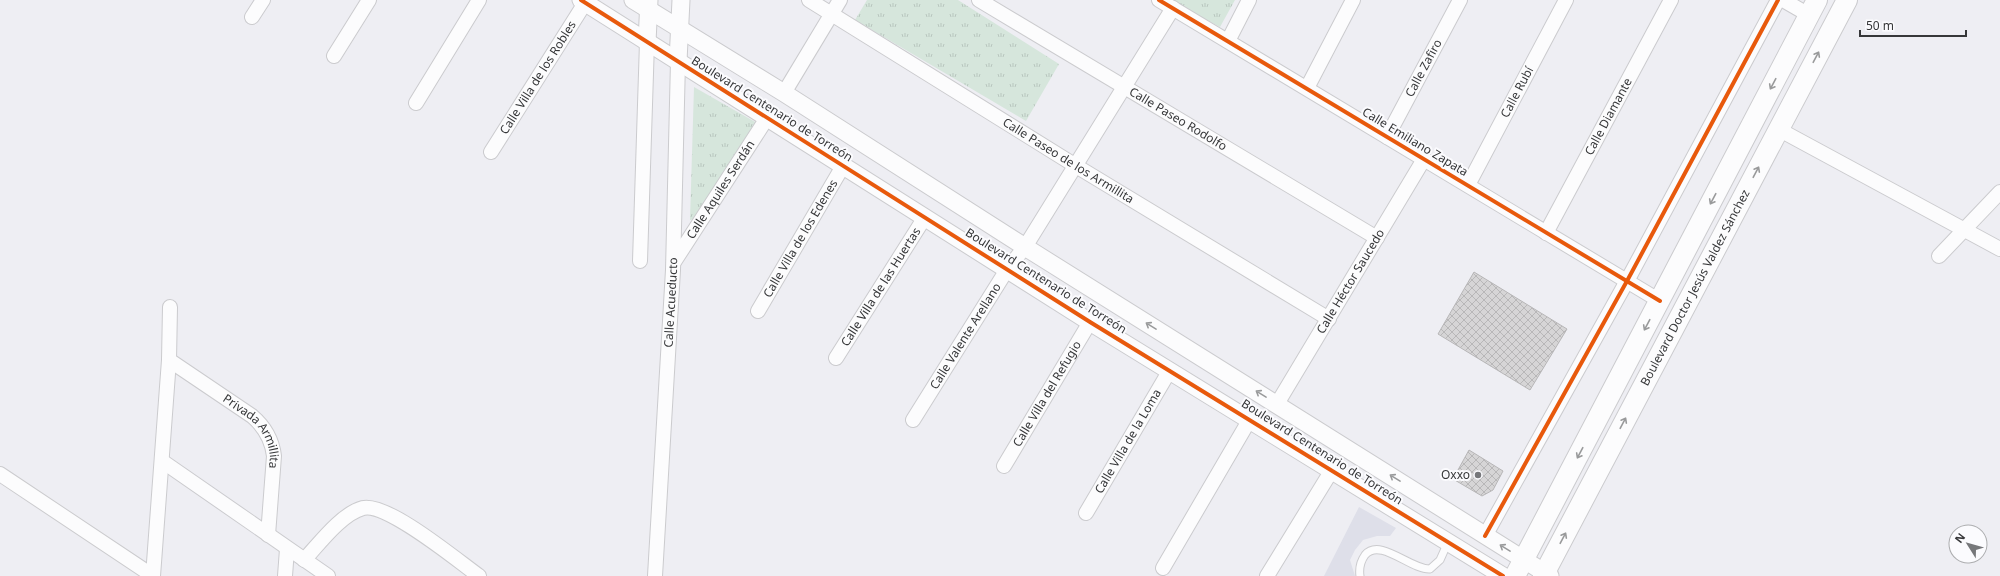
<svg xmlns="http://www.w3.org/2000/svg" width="2000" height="576" font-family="'Noto Sans',sans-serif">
<defs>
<pattern id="park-tufts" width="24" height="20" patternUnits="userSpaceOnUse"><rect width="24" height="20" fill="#d6e6dc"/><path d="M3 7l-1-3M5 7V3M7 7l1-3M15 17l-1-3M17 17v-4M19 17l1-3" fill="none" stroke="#b8c6be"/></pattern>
<pattern id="building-cross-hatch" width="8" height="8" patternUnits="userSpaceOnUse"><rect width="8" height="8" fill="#d6d5d6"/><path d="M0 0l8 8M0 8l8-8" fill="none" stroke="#b8b7b8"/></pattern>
</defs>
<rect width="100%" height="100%" fill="#eeeef3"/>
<polygon fill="#dedfe9" points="1359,507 1396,528 1390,536 1377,536 1363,540 1355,550 1350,560 1355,576 1324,576"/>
<g fill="url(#park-tufts)">
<polygon points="867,0 958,0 1059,64 1026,121 855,20"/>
<polygon points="1170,0 1235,0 1220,27"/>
<polygon points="694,87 757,123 697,218 690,220"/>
</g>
<g fill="url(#building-cross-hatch)" stroke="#b7b6b7">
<polygon points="1474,272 1567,329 1530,390 1438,334"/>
<polygon points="1469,450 1503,471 1493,490 1482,496 1453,479"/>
</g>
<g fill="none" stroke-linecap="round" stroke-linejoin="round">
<g stroke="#cbcbce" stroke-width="9">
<path id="service" d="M1360,576C1359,569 1360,562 1365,555C1380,537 1411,570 1430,569L1440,560L1448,542"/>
</g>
<g stroke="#cbcbce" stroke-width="16">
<g id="minor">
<path id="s1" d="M809,0L1076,166L1329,319"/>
<path id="s2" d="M979,0L1377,238"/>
<polyline points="1159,0 1660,301"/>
<polyline points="1783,0 1809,15"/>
<polyline points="252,17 263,0"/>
<polyline points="1228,41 1249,0"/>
<polyline points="334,56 369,0"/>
<polyline points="1307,88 1353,0"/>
<polyline points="784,93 840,0"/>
<polyline points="416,103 479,0"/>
<polyline points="1778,129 2000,249"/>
<path id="s3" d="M1387,137L1460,0"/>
<path id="s4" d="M491,152L585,3"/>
<path id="s5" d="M1468,185L1566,0"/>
<path id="s6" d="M1546,233L1671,0"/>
<polyline points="1939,256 2000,192"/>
<polyline points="640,261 647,42"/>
<path id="s7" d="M674,262L767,118"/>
<path id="s8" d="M758,311L843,166"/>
<path id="s9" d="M836,358L925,217"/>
<path id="s10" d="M169,360L252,416C265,427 272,439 274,456L268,535"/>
<path id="s11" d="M1277,404L1424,159"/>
<path id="s12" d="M913,420L1008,268L1025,247L1173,8"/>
<polyline points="162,461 328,576"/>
<path id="s13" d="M1004,466L1090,322"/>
<polyline points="0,474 153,576"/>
<path id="s14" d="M1086,513L1170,370"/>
<polyline points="1485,536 1627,281 1778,0"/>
<path d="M304,560C319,544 341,514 363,508C387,502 458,561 479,576"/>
<polyline points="1163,568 1250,419"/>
<polyline points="153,576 169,360 170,307"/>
<polyline points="285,576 287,549"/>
<path id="s15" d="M655,576L673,270L678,61"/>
<polyline points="1267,576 1332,470"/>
</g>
</g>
<g stroke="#cbcbce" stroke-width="19">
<g id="tertiary">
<polyline points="581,0 1090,322 1503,576"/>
<polyline points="633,0 784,93 1025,247 1550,576"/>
<polyline points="647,42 649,0"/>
<polyline points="678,61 681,0"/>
</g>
</g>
<g stroke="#cbcbce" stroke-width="22">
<g id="secondary">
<polyline points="1515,576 1817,0"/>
<path id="s16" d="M1543,576L1847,0"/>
</g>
</g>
<use href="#service" stroke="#fcfcfd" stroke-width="7"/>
<use href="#minor" stroke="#fcfcfd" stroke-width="14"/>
<use href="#tertiary" stroke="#fcfcfd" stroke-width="17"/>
<use href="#secondary" stroke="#fcfcfd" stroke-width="20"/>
<g stroke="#fbfbfe" stroke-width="6">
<g id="cycleway">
<polyline points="581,0 1090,322 1503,576"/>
<polyline points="1159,0 1660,301"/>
<polyline points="1485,536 1627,281 1778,0"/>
</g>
</g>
<use href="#cycleway" stroke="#e8590c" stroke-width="4"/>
</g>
<defs><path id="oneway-shaft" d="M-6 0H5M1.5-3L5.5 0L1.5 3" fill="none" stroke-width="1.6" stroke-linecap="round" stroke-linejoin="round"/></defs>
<g stroke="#999a9b">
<use href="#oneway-shaft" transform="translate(1816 57) rotate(-62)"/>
<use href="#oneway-shaft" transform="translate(1773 84) rotate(118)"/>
<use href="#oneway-shaft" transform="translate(1756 172) rotate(-62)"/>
<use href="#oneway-shaft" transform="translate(1713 199) rotate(118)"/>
<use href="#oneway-shaft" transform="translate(1647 325) rotate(118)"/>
<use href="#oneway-shaft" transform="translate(1151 326) rotate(-148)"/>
<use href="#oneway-shaft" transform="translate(1261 394) rotate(-148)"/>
<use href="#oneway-shaft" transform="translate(1623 423) rotate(-62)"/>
<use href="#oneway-shaft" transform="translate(1580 453) rotate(118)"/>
<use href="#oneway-shaft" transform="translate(1395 478) rotate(-148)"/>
<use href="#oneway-shaft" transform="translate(1563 538) rotate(-62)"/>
<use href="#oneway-shaft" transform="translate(1505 548) rotate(-148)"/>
</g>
<circle fill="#76777a" stroke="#fbfbfe" stroke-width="1.5" cx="1478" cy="475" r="4"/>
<g text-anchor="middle" stroke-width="4" stroke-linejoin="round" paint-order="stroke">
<g font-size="12" fill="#363739" stroke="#fbfbfe">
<text dy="4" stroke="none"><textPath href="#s3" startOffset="78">Calle Zafiro</textPath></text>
<text dy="4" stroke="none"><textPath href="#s4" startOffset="88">Calle Villa de los Robles</textPath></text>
<text dy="4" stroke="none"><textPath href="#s5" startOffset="105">Calle Rubí</textPath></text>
<text transform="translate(772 109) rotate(32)" y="4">Boulevard Centenario de Torreón</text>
<text dy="4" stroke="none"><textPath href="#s6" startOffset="132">Calle Diamante</textPath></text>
<text dy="4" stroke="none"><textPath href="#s2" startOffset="232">Calle Paseo Rodolfo</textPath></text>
<text transform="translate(1415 142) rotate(31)" y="4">Calle Emiliano Zapata</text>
<text dy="4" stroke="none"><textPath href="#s1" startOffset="305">Calle Paseo de los Armillita</textPath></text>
<text dy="4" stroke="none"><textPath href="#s7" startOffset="86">Calle Aquiles Serdán</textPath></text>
<text dy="4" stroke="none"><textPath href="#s8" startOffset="84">Calle Villa de los Edenes</textPath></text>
<text transform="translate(1046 281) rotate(32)" y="4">Boulevard Centenario de Torreón</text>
<text dy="4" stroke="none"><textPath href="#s11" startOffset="143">Calle Héctor Saucedo</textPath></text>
<text dy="4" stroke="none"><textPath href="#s9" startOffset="84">Calle Villa de las Huertas</textPath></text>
<text dy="4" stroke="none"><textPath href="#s16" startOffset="326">Boulevard Doctor Jesús Valdez Sánchez</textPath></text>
<text dy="4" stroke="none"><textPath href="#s15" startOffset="274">Calle Acueducto</textPath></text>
<text dy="4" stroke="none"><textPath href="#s12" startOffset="99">Calle Valente Arellano</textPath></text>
<text dy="4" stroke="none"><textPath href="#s13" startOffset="84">Calle Villa del Refugio</textPath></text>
<text dy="4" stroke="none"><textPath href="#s10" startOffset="113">Privada Armillita</textPath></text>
<text dy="4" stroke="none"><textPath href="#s14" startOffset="83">Calle Villa de la Loma</textPath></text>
<text transform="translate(1322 452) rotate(32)" y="4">Boulevard Centenario de Torreón</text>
</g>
<g font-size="12" fill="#363739" stroke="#fbfbfe" text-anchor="end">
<text x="1470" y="479">Oxxo</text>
</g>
</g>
<g transform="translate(1968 544) rotate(307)"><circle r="19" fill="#fbfbfe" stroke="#acadaf"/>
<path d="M0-3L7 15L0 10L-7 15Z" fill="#76777a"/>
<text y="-6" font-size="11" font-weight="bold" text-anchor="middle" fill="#363739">N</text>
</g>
<path d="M1860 30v6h106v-6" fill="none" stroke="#363739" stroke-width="2"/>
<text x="1866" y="30" font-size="12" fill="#363739" stroke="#fbfbfe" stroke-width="3" paint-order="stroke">50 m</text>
</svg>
